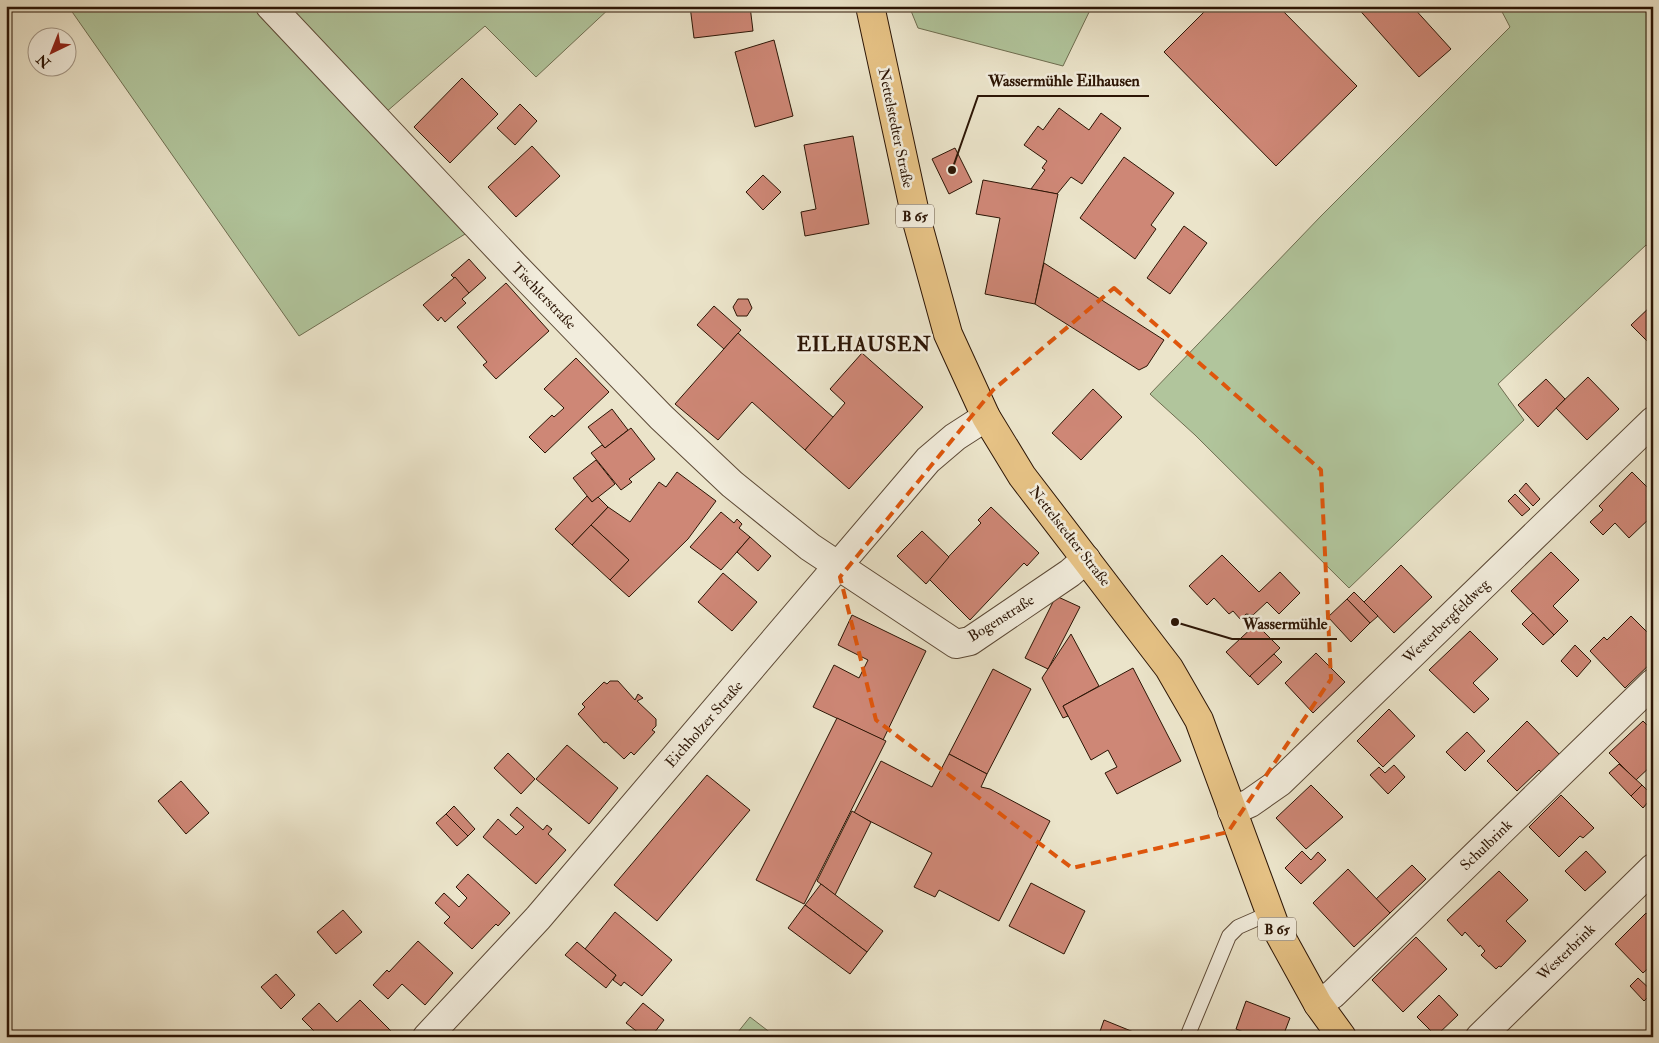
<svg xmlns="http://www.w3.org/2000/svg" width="1659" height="1043" font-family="'IM FELL Double Pica',serif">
<rect width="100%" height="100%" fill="#ebe4ca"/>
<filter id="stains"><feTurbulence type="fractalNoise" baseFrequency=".004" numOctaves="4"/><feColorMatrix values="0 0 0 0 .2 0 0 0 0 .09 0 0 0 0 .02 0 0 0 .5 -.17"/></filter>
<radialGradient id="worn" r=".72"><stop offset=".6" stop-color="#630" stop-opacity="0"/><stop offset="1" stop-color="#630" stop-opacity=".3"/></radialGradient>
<g fill="#b1c59c" stroke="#6e6d50">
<polygon points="68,6 256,6 470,231 299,336"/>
<polygon points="293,6 612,6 536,77 485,26 385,113 290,13"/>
<polygon points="909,6 1092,6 1063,66 918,28"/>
<polygon points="1499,6 1653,6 1653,251 1646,245 1498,384 1524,420 1349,588 1195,435 1150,394 1321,216 1510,27"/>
<polygon points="750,1017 776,1037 734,1037"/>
</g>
<g fill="#ce8776" stroke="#2c1505">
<polygon points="690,6 750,6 753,31 694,38"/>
<polygon points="1210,6 1278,6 1357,86 1276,166 1164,52"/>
<polygon points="1356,6 1412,6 1451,49 1419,77"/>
<polygon points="774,40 793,116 755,127 735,52"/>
<polygon points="462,78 498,114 450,163 414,127"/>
<polygon points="520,104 537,121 515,145 497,128"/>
<polygon points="1059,108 1089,130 1101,113 1121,128 1082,184 1071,177 1057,194 1031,189 1045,170 1042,168 1047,161 1024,145 1038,126 1043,130"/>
<polygon points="853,136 869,224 805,236 801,212 816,209 804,145"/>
<polygon points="532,146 560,176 516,217 488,187"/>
<polygon points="955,148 972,182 949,194 932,159"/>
<polygon points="1124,157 1174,193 1151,225 1156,229 1135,259 1080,218"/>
<polygon points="763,175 781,192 763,210 746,192"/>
<polygon points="983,180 1058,194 1035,304 985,294 1000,218 976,214"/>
<polygon points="1184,226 1207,243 1170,294 1147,278"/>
<polygon points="469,259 486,278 469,293 451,275"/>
<polygon points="1044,263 1164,340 1147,366 1139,370 1035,304"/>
<polygon points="455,277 469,293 462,299 466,303 445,322 441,317 438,321 423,305"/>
<polygon points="506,283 549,331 496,379 483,365 487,362 457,327"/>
<polygon points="738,299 748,299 752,308 747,316 737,316 733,307"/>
<polygon points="1653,304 1653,347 1631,325"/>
<polygon points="714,306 741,330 724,349 697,325"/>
<polygon points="738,333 834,418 805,450 752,402 718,440 675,404"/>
<polygon points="862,353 923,407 849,489 805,450 845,403 830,389"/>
<polygon points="576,358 609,392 545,453 529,437 552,415 554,417 564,408 544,389"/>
<polygon points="1588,377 1619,409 1587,440 1556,408"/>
<polygon points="1546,379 1565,399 1538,427 1518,405"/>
<polygon points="1093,389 1122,417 1081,460 1052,433"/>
<polygon points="612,409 628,430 605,448 588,427"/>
<polygon points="631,428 655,459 629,479 632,482 621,490 591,453 602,445 605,448"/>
<polygon points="596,460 615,484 592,502 573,478"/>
<polygon points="677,472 716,501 688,539 629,597 610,580 629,560 591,525 608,507 630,522 659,482 666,487"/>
<polygon points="1632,472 1653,493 1653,519 1651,517 1629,538 1615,523 1603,535 1590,522 1603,510 1599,506"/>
<polygon points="1526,483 1540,499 1533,506 1519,491"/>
<polygon points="1515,494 1530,509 1522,516 1508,501"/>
<polygon points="587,496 592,502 598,497 608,507 572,545 555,529"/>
<polygon points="991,507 1039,553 1027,566 1024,563 970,620 928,578 981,523 978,520"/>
<polygon points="721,512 734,523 737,519 742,524 739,528 750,537 721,570 690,547"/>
<polygon points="591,525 629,560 610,580 572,545"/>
<polygon points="922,531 949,557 926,584 897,556"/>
<polygon points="750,537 771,556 758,571 737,552"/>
<polygon points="1551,552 1579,580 1553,606 1568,621 1554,635 1511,591"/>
<polygon points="1222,555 1259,592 1280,572 1300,593 1279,614 1267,602 1253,615 1246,614 1241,620 1233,611 1229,614 1214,598 1207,605 1189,586"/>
<polygon points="1401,565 1432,597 1394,633 1364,602"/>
<polygon points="723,573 757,602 732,631 698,602"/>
<polygon points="1354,592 1378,616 1370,623 1347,599"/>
<polygon points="1056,596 1080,607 1048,669 1025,658"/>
<polygon points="1347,599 1370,623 1351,642 1328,617"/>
<polygon points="1533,613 1554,635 1543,645 1522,624"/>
<polygon points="852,615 926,651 883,740 813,707 834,665 859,678 868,660 838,645"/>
<polygon points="1631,616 1653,638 1653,661 1625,688 1590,651 1604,637 1607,640"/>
<polygon points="1256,624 1280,648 1250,677 1226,652"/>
<polygon points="1470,631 1498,659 1473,683 1489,699 1474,713 1429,670"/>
<polygon points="1071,634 1099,686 1063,706 1068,716 1063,718 1042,678"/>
<polygon points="1575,645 1591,661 1577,677 1561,661"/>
<polygon points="1316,653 1345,682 1313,713 1285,683"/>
<polygon points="1274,654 1282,662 1258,685 1250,676"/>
<polygon points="1133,668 1181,761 1117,794 1105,773 1117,767 1108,750 1091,760 1063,706"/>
<polygon points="993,669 1031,689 987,774 949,754"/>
<polygon points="610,681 618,681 635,700 638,694 643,698 637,701 656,719 656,726 652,730 655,732 634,755 631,752 624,759 606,742 604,743 578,714 585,707 582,704 604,682 607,684"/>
<polygon points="1389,709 1415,736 1383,767 1357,741"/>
<polygon points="837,718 886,741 804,904 756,880"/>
<polygon points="1527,721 1561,756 1543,774 1539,770 1517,791 1487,761"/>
<polygon points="1643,721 1653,731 1653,764 1636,780 1609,753"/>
<polygon points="1467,732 1485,751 1465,771 1446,752"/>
<polygon points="567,745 618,788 589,824 536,779"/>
<polygon points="508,753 535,779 521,794 494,768"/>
<polygon points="949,754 987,774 981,787 990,789 1050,821 999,921 939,890 935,897 914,887 932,853 854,813 881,761 932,787"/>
<polygon points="1619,764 1642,785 1631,796 1609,773"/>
<polygon points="1394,765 1405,777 1388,794 1370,775 1379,767 1385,773"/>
<polygon points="707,775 750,810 657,921 614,885"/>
<polygon points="181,781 209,813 186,834 158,801"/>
<polygon points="1311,785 1343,817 1306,849 1276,818"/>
<polygon points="1642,785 1653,796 1643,808 1631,796"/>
<polygon points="1561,795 1594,828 1583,838 1580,836 1559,857 1529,827"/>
<polygon points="454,806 475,829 468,836 446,814"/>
<polygon points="517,807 543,830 547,825 552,829 548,834 566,850 536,884 483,837 498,819 516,835 524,827 510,815"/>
<polygon points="852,811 871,822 835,895 817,881"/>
<polygon points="446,814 468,836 457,846 436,823"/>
<polygon points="1302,851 1311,860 1318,852 1326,860 1301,884 1285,868"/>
<polygon points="1586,851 1606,872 1585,891 1565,871"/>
<polygon points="1412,865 1426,879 1390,913 1376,899"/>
<polygon points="1348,869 1390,913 1354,947 1313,903"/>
<polygon points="1499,871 1528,900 1506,921 1526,941 1501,967 1499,966 1496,969 1481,955 1485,951 1480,945 1479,947 1465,932 1462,936 1447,920"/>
<polygon points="468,874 510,913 498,926 496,924 472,949 444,923 450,917 435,903 444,893 459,907 467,898 456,887"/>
<polygon points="1031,883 1085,911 1064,954 1009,926"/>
<polygon points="821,884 883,931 867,952 805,905"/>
<polygon points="805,905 867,952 850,974 788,928"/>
<polygon points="343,910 362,932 336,954 317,932"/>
<polygon points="615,912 672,960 642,996 624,982 621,986 613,980 616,975 585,949"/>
<polygon points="1646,913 1653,919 1653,951 1648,956 1653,964 1643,973 1615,944"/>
<polygon points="1416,937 1447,969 1403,1012 1372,980"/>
<polygon points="418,941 453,973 425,1005 402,984 388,999 373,985 387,970 389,972"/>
<polygon points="577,942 616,975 606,988 565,955"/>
<polygon points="276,974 295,995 281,1009 261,987"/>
<polygon points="1638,978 1653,992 1644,1001 1630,986"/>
<polygon points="1439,995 1458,1015 1436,1036 1417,1017"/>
<polygon points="360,1000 392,1032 387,1037 320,1037 302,1019 319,1003 337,1022"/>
<polygon points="1246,1001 1290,1018 1285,1031 1292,1034 1291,1037 1256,1037 1236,1029"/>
<polygon points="643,1003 664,1020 651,1037 644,1037 626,1023"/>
<polygon points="1104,1020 1136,1033 1135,1037 1098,1037"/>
</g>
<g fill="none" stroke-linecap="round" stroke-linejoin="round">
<g stroke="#5c4936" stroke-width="16">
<polyline id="service" points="1187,1037 1229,936 1238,927 1270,913"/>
</g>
<g stroke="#5c4936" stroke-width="30">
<g id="minor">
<polyline points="270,6 514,265 661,417 732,484 810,547 956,644 970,641 1070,573 1086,559"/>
<polyline points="1232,811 1250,803 1280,782 1653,421"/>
<polyline points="1318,1004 1333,994 1653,683"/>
<polyline points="1480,1037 1653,868"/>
</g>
</g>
<g stroke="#5c4936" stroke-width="30">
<polyline id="tertiary" points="427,1037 538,918 928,460 955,437 986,417"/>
</g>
<g stroke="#2c1505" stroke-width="30">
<polyline id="primary" points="870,6 916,218 948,334 986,417 1022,476 1169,668 1199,720 1275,926 1318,1004 1342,1037"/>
</g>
<use href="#service" stroke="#f2eddd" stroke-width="14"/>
<use href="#minor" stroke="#f2eddd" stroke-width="28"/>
<use href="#tertiary" stroke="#f2eddd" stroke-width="28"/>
<use href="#primary" stroke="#e6c285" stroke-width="28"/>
</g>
<path fill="none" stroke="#df560c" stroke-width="4" stroke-dasharray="10 6" stroke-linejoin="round" d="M1114,288L1321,470L1331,679L1228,832L1072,868L876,720L840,577L993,390Z"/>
<g text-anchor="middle" stroke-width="5" stroke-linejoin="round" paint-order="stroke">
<g fill="#f2eddd" stroke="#675646" stroke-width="1">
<rect x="896" y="204.5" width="38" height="23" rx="4"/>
<rect x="1258" y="917.5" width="38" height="23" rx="4"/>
</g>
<g font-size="14" font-weight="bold" fill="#2c1505">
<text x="915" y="221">B 65</text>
<text x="1277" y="934">B 65</text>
</g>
<g font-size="15" fill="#2c1505" stroke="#f2eddd">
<text transform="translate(896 128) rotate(78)" y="5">Nettelstedter Straße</text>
<text transform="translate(544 296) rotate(46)" y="5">Tischlerstraße</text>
<text transform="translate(1070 536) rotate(52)" y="5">Nettelstedter Straße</text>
<text transform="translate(1001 618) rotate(-32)" y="5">Bogenstraße</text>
<text transform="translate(1446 621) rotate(-44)" y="5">Westerbergfeldweg</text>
<text transform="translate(704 724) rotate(-49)" y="5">Eichholzer Straße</text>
<text transform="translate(1486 845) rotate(-44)" y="5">Schulbrink</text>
<text transform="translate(1566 952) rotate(-44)" y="5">Westerbrink</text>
</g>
<g font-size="20" font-weight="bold" letter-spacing="1" fill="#2c1505" stroke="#f2eddd">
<text x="864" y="351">EILHAUSEN</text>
</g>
</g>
<path fill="none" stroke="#2c1505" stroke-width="2" d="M952 170L978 96H1149M1175 622L1232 639H1337"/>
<g fill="#2c1505" stroke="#f2eddd" stroke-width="2">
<circle cx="952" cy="170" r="5"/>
<circle cx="1175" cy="622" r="5"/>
</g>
<g font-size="16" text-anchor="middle" font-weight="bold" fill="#2c1505" stroke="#f2eddd" stroke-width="5" stroke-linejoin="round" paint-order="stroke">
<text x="1064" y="86">Wassermühle Eilhausen</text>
<text x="1285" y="629">Wassermühle</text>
</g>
<rect width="1659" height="1043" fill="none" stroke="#ebe4ca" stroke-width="25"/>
<rect x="8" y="8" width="1644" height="1028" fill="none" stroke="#2c1505" stroke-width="2.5"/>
<rect x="12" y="12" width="1634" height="1018" fill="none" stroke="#2c1505"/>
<g transform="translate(52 52) rotate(223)"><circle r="24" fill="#f2eddd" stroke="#a39787"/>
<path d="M0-4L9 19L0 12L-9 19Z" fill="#8f2418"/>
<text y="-8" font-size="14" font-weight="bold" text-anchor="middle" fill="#2c1505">N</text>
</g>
<rect width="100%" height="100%" filter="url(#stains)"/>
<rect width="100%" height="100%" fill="url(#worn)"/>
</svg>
